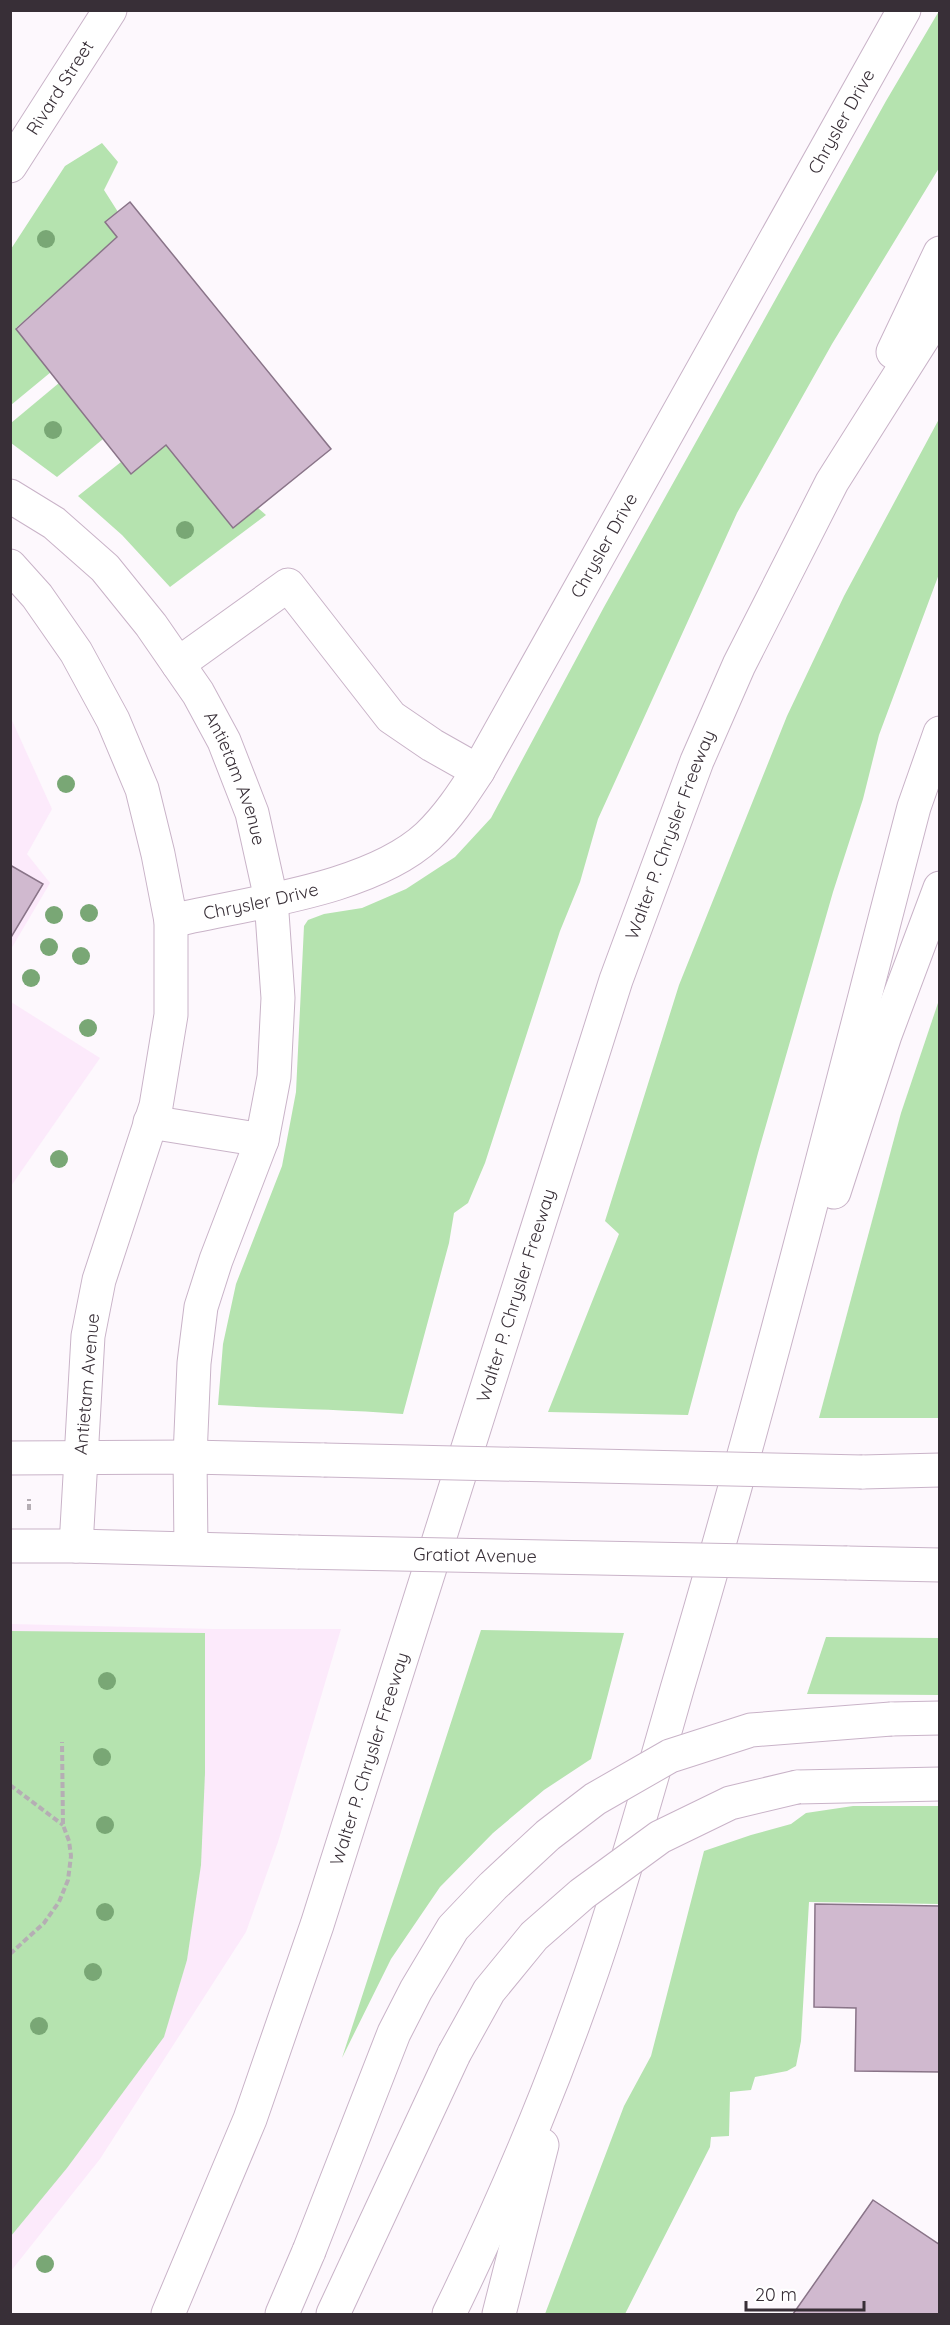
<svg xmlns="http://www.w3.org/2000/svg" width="950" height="2325" font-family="Quicksand,sans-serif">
<rect width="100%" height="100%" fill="#fdf8fd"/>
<g fill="#fceafb">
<polygon points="10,716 52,809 27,854 50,883 11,949"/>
<polygon points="11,1002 100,1058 11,1186"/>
<polygon points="11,1624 214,1629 341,1629 278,1842 246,1932 100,2159 11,2271"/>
</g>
<g fill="#b5e3af">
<path d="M939,11V168L832,344L737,513L598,819L580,882L560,931L485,1163L468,1203L454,1213L449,1243L403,1414C341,1409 280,1409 218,1405L223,1344L236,1284L282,1166L296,1092L304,926L308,920L324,914L362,908L406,889L455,857L491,818L604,607L886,101Z"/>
<polygon points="102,143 118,162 104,190 118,212 117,237 16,328 51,372 11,405 11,249 65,166"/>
<polygon points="59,383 103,439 57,477 11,443 11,423"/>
<polygon points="939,419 939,574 879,735 863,799 833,892 758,1153 688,1415 548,1412 619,1234 605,1221 679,985 787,716 844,596"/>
<polygon points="166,445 233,528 258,508 266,515 170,587 122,535 78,496 121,462 131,474"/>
<polygon points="939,1000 939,1418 819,1418 901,1113"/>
<polygon points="481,1630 624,1633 591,1759 544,1790 493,1833 440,1887 391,1959 342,2058"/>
<polygon points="11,1631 205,1633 205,1773 201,1865 187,1960 164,2037 67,2168 11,2236"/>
<polygon points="826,1637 939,1638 939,1695 807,1694"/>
<polygon points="853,1806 939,1806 939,1904 809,1902 801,2041 796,2066 787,2071 755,2077 751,2090 730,2092 729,2136 711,2137 710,2147 625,2314 545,2314 624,2106 651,2056 704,1851 751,1835 791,1824 806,1813"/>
</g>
<g fill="#d0b9cf" stroke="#897488" stroke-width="1.5">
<polygon points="130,202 331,449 233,528 166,445 131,474 16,329 117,237 105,222"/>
<polygon points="10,865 43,884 10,939"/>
<polygon points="815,1904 940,1906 940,2072 855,2071 856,2008 814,2007"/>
<polygon points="873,2200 940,2245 940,2314 793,2314"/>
</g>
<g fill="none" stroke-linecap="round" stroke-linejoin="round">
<g stroke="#c9b3c8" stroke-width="35">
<g id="minor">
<path id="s1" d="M10,166L110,10"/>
<path id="s2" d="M10,496L54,523L105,568L151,625L198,693L224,741L252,813L271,899L278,998L274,1077L262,1140L216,1260L201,1307L194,1363L190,1457L191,1548"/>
<polyline points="10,566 37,596 76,652 113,720 142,789 158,854 171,921 171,1015 156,1106 99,1280 88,1336 76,1546"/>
<polyline points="178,664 288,585 391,717 432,745 478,771"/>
<path id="s3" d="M171,921C247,903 370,890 428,836C448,817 463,794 478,771L904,10"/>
<polyline points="150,1122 262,1140"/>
</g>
</g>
<g stroke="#c9b3c8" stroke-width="35">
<g id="major">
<polyline points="10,1458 190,1457 324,1460"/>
<polyline points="862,1472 940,1470"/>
<polyline points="10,1546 76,1546 298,1552"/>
<polyline points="847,1563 940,1565"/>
</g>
</g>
<g stroke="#c9b3c8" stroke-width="35">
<g id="highway">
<polyline points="893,352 940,253"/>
<polyline points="834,1192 885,1035 940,888"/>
<polyline points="891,1719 940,1718"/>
<polyline points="797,1787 940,1784"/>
<path id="s4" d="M168,2314L250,2119L317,1925L616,980L697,761L739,665L832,482L940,311"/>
<polyline points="282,2314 309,2251"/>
<polyline points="333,2314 454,2054"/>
<path d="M449,2314C512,2185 569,2048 612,1910C635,1837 656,1763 677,1689C764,1397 837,1102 914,807L940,733"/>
<polyline points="499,2314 542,2145"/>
</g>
</g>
<g stroke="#b5aeb4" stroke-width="4" stroke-dasharray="6 3" stroke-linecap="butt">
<polyline points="29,1510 29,1499"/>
<polyline points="10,1785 63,1825"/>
<polyline points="10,1954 44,1923 59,1902 68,1880 71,1856 69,1841 63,1825 62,1742"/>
</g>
<use href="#minor" stroke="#fff" stroke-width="33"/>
<use href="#major" stroke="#fff" stroke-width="33"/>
<use href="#highway" stroke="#fff" stroke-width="33"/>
<g stroke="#c9b3c8" stroke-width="35" stroke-linecap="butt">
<g id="major-bridge">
<polyline points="324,1460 862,1472"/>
<path id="s5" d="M298,1552L847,1563"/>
</g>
</g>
<g stroke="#c9b3c8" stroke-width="35" stroke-linecap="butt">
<g id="highway-bridge">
<polyline points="454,2054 489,1991 534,1936 582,1894 660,1837 730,1803 797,1787"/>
<polyline points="309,2251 394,2033 416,1990 453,1928 493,1886 548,1835 595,1799 670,1756 751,1730 891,1719"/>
</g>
</g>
<use href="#major-bridge" stroke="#fff" stroke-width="33"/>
<use href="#highway-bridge" stroke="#fff" stroke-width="33"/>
</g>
<g fill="#79a775">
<circle cx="46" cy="239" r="9"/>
<circle cx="53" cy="430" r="9"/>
<circle cx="185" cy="530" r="9"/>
<circle cx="66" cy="784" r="9"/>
<circle cx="89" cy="913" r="9"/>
<circle cx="54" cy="915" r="9"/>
<circle cx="49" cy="947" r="9"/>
<circle cx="81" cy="956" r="9"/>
<circle cx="31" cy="978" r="9"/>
<circle cx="88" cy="1028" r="9"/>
<circle cx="59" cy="1159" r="9"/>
<circle cx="107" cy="1681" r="9"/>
<circle cx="102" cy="1757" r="9"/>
<circle cx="105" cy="1825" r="9"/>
<circle cx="105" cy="1912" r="9"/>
<circle cx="93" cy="1972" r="9"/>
<circle cx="39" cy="2026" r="9"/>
<circle cx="45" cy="2264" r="9"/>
</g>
<g text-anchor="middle" stroke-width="4.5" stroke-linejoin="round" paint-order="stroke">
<g font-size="18" fill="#382f37" stroke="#fff">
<text dy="6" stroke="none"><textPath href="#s1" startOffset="93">Rivard Street</textPath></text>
<text dy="6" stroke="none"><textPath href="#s3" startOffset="1100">Chrysler Drive</textPath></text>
<text dy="6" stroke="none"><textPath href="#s3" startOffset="614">Chrysler Drive</textPath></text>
<text dy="6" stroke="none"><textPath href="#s2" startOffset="369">Antietam Avenue</textPath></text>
<text dy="6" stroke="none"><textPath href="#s4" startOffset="1563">Walter P. Chrysler Freeway</textPath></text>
<text dy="6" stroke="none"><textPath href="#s3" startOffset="92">Chrysler Drive</textPath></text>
<text dy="6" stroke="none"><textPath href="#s4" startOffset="1077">Walter P. Chrysler Freeway</textPath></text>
<text transform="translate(87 1384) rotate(-85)" y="6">Antietam Avenue</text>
<text dy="6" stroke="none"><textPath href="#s5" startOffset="177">Gratiot Avenue</textPath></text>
<text dy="6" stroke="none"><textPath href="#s4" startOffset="591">Walter P. Chrysler Freeway</textPath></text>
</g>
</g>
<rect width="950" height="2325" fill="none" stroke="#382f37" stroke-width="24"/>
<path d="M746 2301v9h118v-9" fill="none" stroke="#382f37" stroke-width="3"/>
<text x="755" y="2301" font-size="18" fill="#382f37" stroke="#ffffff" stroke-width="4.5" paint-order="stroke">20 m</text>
</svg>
